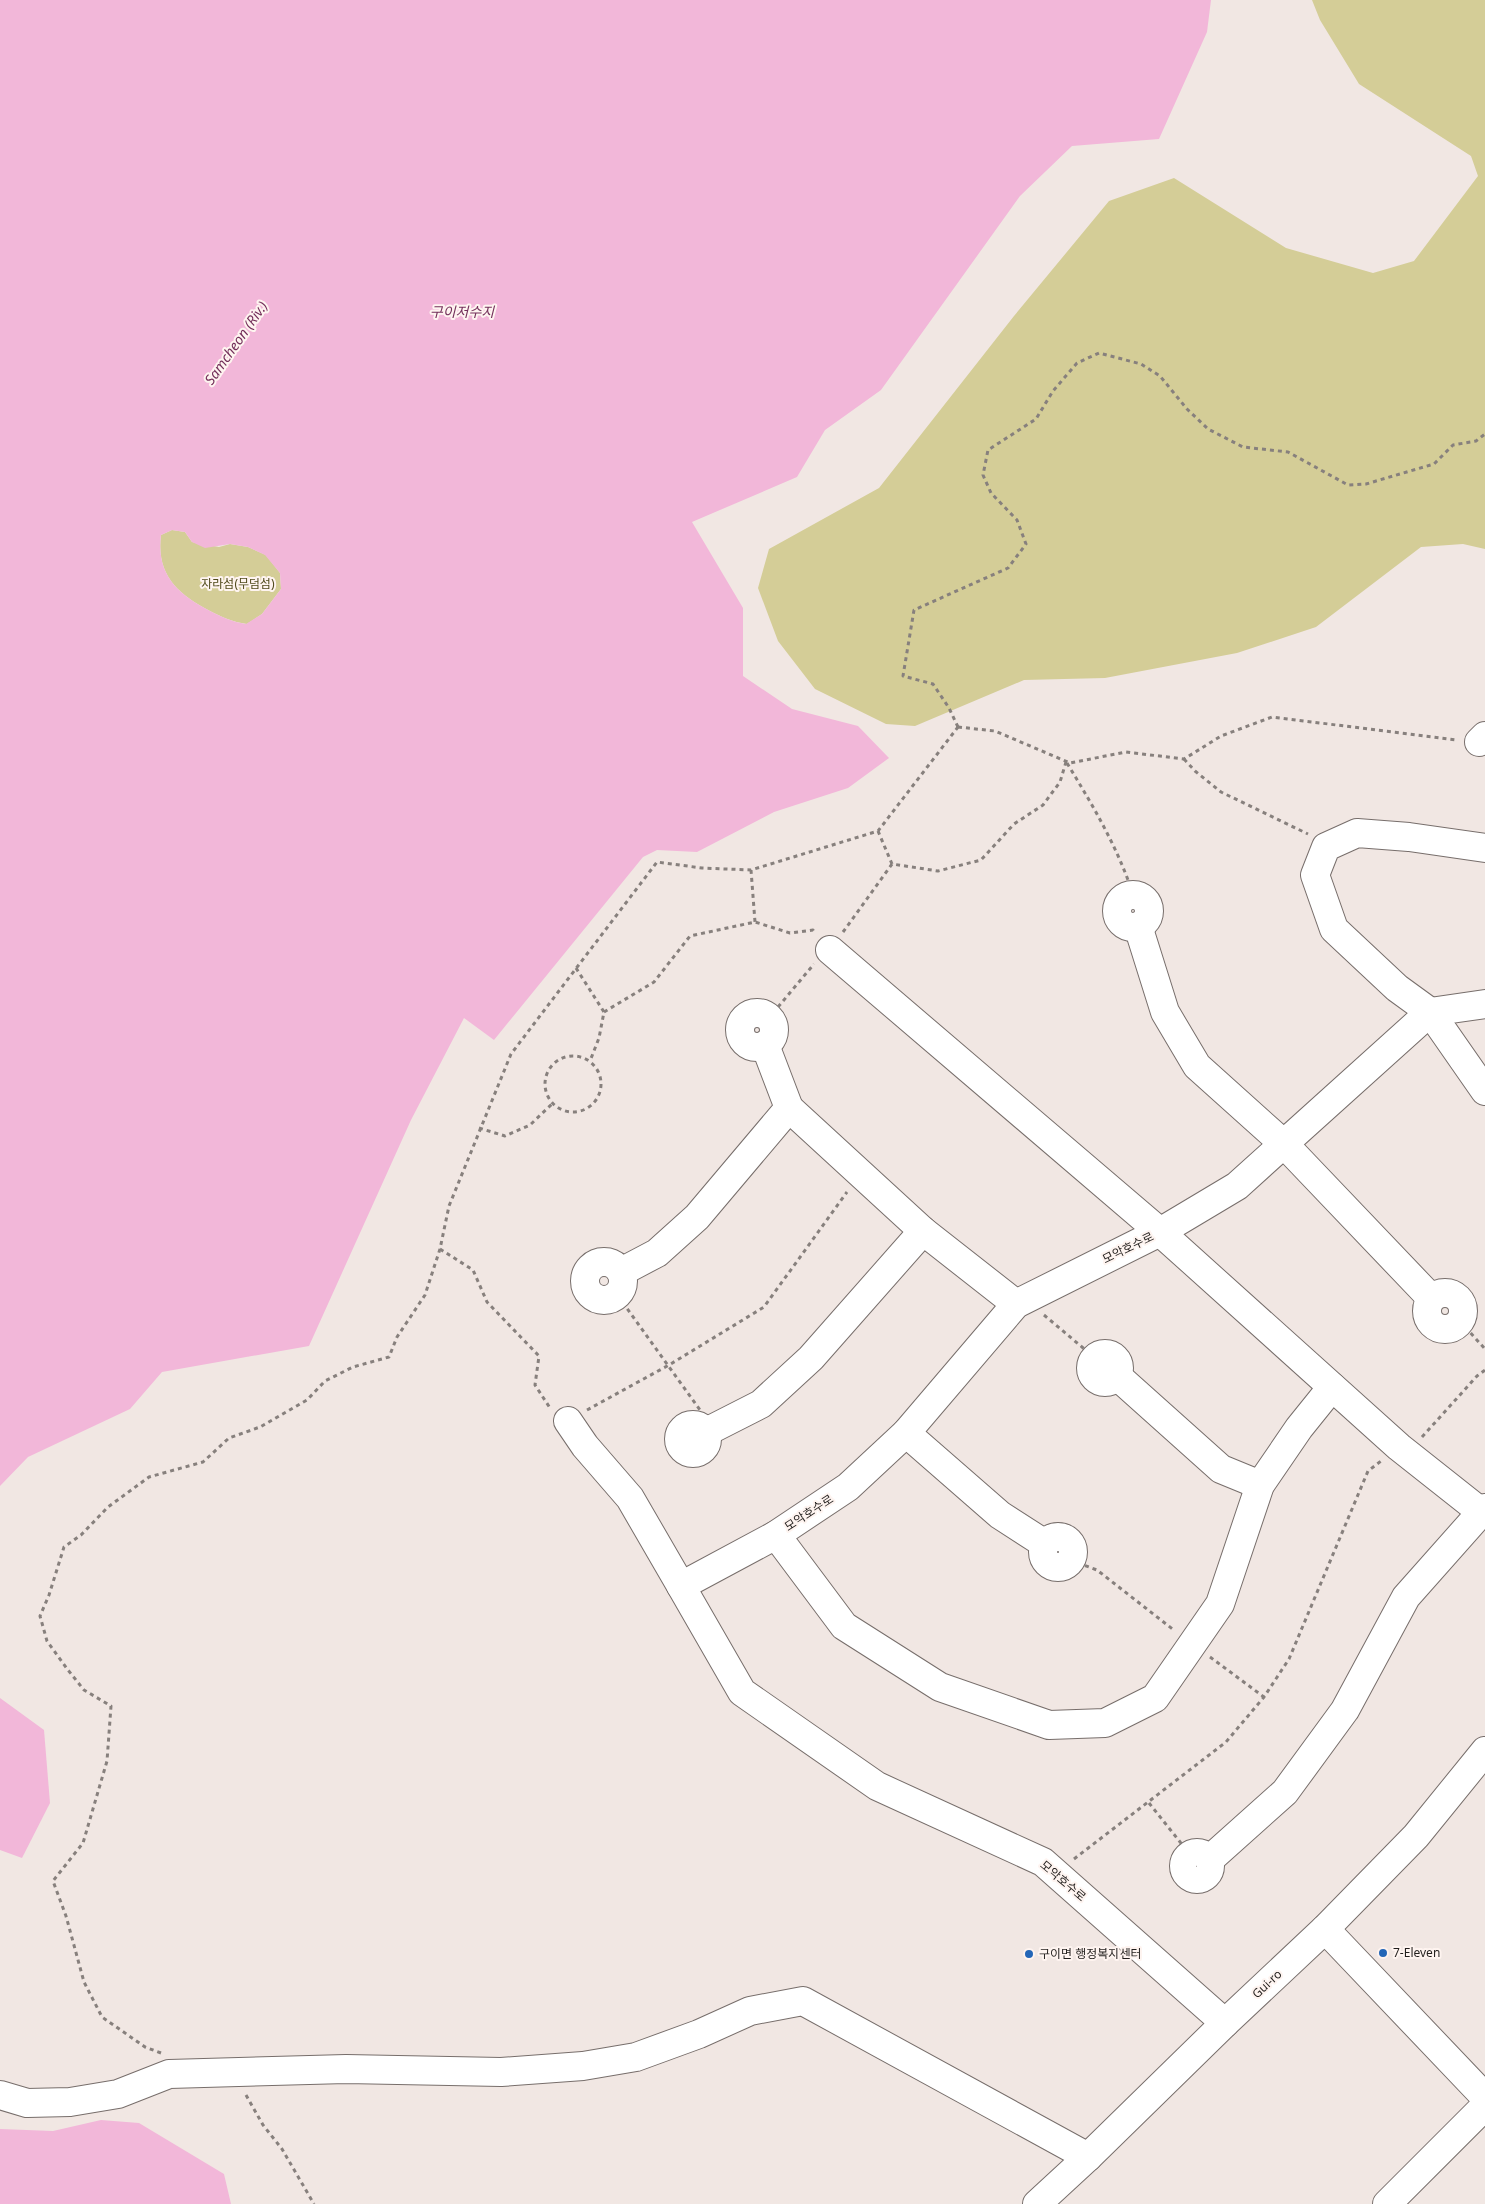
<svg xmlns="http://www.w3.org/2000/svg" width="1485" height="2204" font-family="'Noto Sans','Noto Sans KR',sans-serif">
<rect width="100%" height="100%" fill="#f1e7e3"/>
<g fill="#d4cd97">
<polygon points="1312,0 1485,0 1485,549 1463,544 1421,547 1316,627 1237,653 1105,678 1024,680 915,726 886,724 815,689 778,641 758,588 769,549 879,488 1014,316 1109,201 1174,178 1286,248 1373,273 1414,261 1478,176 1471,156 1359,84 1320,20"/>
<path d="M172,530L185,532L192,542L219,547L230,544L248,547L266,555L280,573L281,589L262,614L247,624C232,622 222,617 210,611C177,594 156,574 161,535Z"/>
</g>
<g fill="#f2b7d9" fill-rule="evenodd">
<path d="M0,0H1211L1207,32L1159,139L1072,146L1020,196L881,390L825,430L797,477L692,522L743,608V676L792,709L858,726L889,758L848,788L774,812L697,852L657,850L643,857L494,1040L464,1018L411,1120L309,1346L162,1372L130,1409L28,1457L0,1486ZM172,530L185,532L192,542L205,548L230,544L248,547L265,555L280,573L281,589L262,614L246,624C232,622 222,617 210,611C177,594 156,574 161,535Z"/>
<polygon points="0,1698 44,1730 50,1803 22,1858 0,1850"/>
<polygon points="101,2120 139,2123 224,2174 231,2204 0,2204 0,2129 53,2131"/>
</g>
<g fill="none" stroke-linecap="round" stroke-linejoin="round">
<g stroke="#776e6b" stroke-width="30">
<g id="minor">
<polyline points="1479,742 1485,736"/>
<polyline points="1485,848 1409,837 1357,833 1326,847 1315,875 1334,929 1397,988 1430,1012 1485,1091"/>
<circle cx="1133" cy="911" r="16"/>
<polyline points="1138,926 1165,1012 1197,1066 1285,1145 1431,1298"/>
<polyline points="830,950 1160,1232 1399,1447 1485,1515"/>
<circle cx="757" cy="1030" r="17"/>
<polyline points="789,1108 923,1231 1016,1304"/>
<circle cx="604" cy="1281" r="19"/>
<polyline points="621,1272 657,1253 697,1217 789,1108 765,1045"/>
<circle cx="1445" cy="1311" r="18"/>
<circle cx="1105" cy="1368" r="14"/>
<polyline points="1116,1375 1221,1469 1260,1485"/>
<polyline points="568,1421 585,1446 630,1498 681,1586"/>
<circle cx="693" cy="1439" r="14"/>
<polyline points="706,1432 761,1404 811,1358 923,1231"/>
<polyline points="906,1433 1000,1515 1045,1544"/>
<polyline points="776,1535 844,1626 940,1687 1049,1725 1105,1723 1155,1698 1220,1604 1260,1485 1299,1428 1332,1387"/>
<circle cx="1058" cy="1552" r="15"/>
<circle cx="1197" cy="1866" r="13"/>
<polyline points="1209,1860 1285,1792 1345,1710 1406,1597 1485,1508"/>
<polyline points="1325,1929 1485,2097"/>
<polyline points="1225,2023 1043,1862 877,1786 742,1692 681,1586 776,1535 848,1487 906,1433 1016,1304 1160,1232 1237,1186 1430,1012 1485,1004"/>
<polyline points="0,2095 27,2103 70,2102 118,2094 169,2074 346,2069 501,2072 583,2066 636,2057 699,2034 750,2011 803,2001 1088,2157"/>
<polyline points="1037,2204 1088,2157 1225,2023 1325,1929 1416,1836 1485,1751"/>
<polyline points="1387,2204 1485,2106"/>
</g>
</g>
<g stroke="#87807d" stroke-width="3" stroke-dasharray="4 4" stroke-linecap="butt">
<polyline points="958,727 949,708 933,684 903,676 914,610 1008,568 1026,544 1017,520 991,493 983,475 988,450 1036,419 1053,391 1077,363 1099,353 1141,364 1160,376 1187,409 1208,429 1243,447 1288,452 1348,485 1366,484 1434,464 1453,445 1476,441 1485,434"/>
<polyline points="958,727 995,731 1070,763 1126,752 1184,759 1221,736 1272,717 1457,740"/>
<polyline points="1184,759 1195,771 1221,792 1308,834"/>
<path d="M1067,763C1093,806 1117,846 1133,894"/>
<polyline points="878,831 892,864 938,871 981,860 1014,824 1043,805 1060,782 1066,762"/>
<polyline points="751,870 755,922"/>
<polyline points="843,932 892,864"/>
<polyline points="576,968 604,1012 599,1038 590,1061"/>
<polyline points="604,1012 654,982 690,936 755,922 790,933 813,930 815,933"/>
<polyline points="771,1021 773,1013 814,964"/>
<circle cx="573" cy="1084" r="28"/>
<polyline points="479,1128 505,1136 530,1125 553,1103"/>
<polyline points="440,1249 473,1270 487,1302 539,1356 535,1385 550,1408"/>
<polyline points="618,1296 700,1410"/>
<polyline points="1044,1315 1095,1358"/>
<polyline points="1460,1321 1485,1349"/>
<polyline points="587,1410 669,1365 764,1307 847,1192"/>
<polyline points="1422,1437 1477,1376 1485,1370"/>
<polyline points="1070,1560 1097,1570 1175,1631"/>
<polyline points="1210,1657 1264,1697"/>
<polyline points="1149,1803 1188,1852"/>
<polyline points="1074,1859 1226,1742 1264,1697 1289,1659 1368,1471 1381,1461"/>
<polyline points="161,2053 145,2047 102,2017 84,1982 66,1916 53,1881 83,1843 107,1761 111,1706 84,1690 68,1670 47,1641 40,1616 49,1595 64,1547 81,1535 108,1507 149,1477 203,1462 229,1438 260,1427 307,1400 325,1381 353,1367 389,1357 397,1337 425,1295 440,1249 449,1206 511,1054 657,862 702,868 751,870 878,831 958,727"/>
<polyline points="246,2095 263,2125 282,2149 314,2204"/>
</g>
<use href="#minor" stroke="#fff" stroke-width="28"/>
</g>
<g fill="#2366b7" stroke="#fef4f0" stroke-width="2">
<circle cx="1383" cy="1953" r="5"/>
<circle cx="1029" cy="1954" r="5"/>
</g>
<g text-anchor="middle" stroke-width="4" stroke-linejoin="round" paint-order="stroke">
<g font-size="12" fill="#504a1b" stroke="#fef4f0">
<text x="238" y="588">자라섬(무덤섬)</text>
</g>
<g font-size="12" fill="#211e1c" stroke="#fef4f0">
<text transform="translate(1128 1248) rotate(-26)" y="4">모악호수로</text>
<text transform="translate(809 1513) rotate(-33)" y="4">모악호수로</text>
<text transform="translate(1063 1881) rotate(40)" y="4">모악호수로</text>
<text transform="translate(1267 1984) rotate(-43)" y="4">Gui-ro</text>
</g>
<g font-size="12" fill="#211e1c" stroke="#fef4f0" text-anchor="start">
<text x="1393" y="1957">7-Eleven</text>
<text x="1039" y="1958">구이면 행정복지센터</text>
</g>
<g font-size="14" font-style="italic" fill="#732f5a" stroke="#fef4f0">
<text x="462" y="317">구이저수지</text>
<text transform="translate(236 343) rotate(-55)" y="5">Samcheon (Riv.)</text>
</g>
</g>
</svg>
